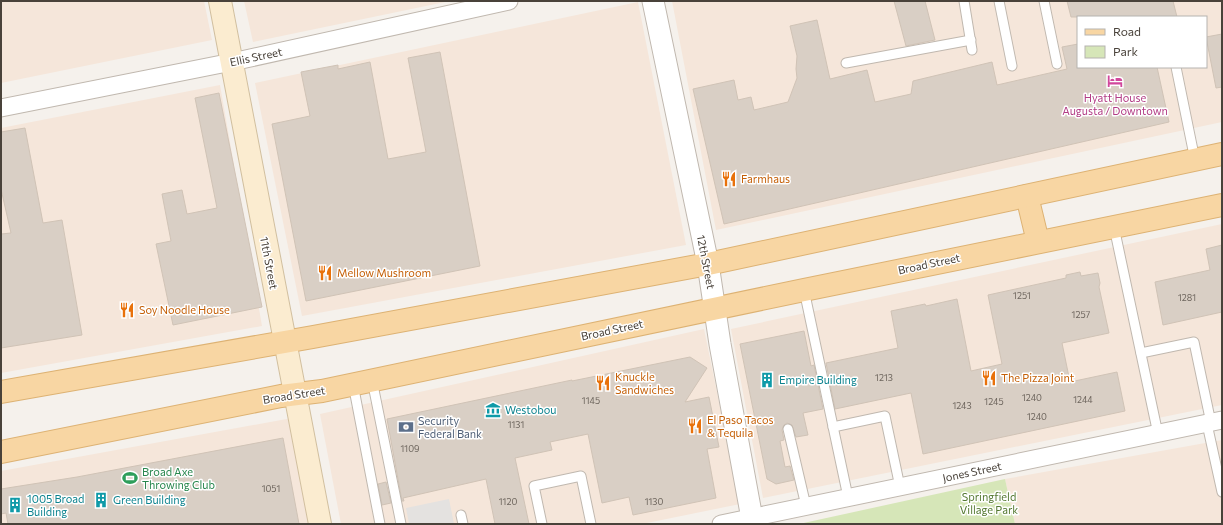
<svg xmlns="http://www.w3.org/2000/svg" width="1223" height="525" font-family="Commissioner,sans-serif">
<rect width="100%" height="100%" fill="#f5f1ec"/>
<g fill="#f5e6da" fill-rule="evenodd">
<polygon points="1,1 204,1 212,40 1,83"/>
<polygon points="244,1 450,1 253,42"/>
<path d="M672,1H1222V122L716,230ZM1078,17H1206V67H1078Z"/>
<polygon points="638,2 686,245 302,316 255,83"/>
<polygon points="220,85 262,326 1,373 1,128"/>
<polygon points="1222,224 1222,405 763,498 731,329"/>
<polygon points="704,329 740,504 642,524 341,524 320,414"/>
<polygon points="292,418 309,524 1,524 1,471"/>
<polygon points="1222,440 1222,524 1015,524 1005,479"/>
</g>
<polygon fill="#d6e6b8" points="1005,479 1015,524 799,524"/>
<polygon fill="#e4e2e0" points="449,499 454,524 409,524 406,508"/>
<g fill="#d9cfc5" stroke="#d0c3b6">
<polygon points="894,1 925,1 935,40 906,46"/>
<polygon points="1067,1 1173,1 1177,17 1071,17"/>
<polygon points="817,20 830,79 867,70 875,102 911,94 913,81 992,62 997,85 1067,69 1062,47 1078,44 1078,67 1157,67 1169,122 724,224 693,89 734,80 738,100 751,97 754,110 788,102 797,78 796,69 797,56 790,26"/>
<polygon points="1222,34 1222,87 1216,88 1206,37"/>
<polygon points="440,52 480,266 306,301 272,124 310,116 301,72 338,65 338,69 370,62 388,159 426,152 408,58"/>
<polygon points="219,93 262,307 173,325 156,244 171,241 162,194 182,190 187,214 217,208 195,98"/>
<polygon points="25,128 43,223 62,220 82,335 1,348 1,234 11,233 1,189 1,132"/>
<polygon points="1222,245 1222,312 1163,325 1155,282 1210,270 1206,249"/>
<polygon points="1080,272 1081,276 1098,273 1100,283 1099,287 1109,333 1062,343 1070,382 1117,372 1125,411 923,454 911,393 835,409 826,363 898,348 891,311 925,304 926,306 957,299 971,371 1002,364 988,295 1066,278 1066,275"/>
<polygon points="804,331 811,366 814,365 823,409 803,413 808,435 796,437 792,425 787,423 784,425 782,430 784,440 780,441 785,467 790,466 794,480 776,484 767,479 740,344"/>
<polygon points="690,357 707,368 685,402 709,397 719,447 707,449 716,498 633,515 629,497 602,503 588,434 550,442 552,450 515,458 529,524 495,524 486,479 403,498 404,501 402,501 387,419 572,380 572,381"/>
<polygon points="283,438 299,524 8,524 6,513 1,514 1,489 77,477"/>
<polygon points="386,482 391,503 382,505 378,484"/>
</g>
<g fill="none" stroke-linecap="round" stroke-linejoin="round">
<g stroke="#c0b8af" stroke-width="11">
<g id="service">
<polyline points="964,1 972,50"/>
<polyline points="999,1 1012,66"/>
<polyline points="1044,1 1057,64"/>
<polyline points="846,63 971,40"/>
<polyline points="1176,67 1195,160"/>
<polyline points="1114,227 1158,434"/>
<polyline points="804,290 848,497"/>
<polyline points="1141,353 1194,342 1211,423"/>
<polyline points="372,380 401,524"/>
<polyline points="353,384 380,524"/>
<polyline points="1207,424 1222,492"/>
<polyline points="833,427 885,416 900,487"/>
<polyline points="788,429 806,506"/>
<polyline points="461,515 463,524"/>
<polyline points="542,524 534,486 581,476 591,524"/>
</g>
</g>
<g stroke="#c0b8af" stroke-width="19">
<g id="minor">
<polyline points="1,108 232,62 509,1"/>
<polyline points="721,524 1222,420"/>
</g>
</g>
<g stroke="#c0b8af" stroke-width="23">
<polyline id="tertiary" points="653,1 708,264 720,344 753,524"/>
</g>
<g stroke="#d1bf9f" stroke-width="24">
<polyline id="secondary" points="220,1 320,524"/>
</g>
<g stroke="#ddb273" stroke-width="24">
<g id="primary">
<polyline points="1027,196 1038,242"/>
<polyline points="1,392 313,337 708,264 1222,154"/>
<polyline points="1,452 281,396 322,391 804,290 1222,205"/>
</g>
</g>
<use href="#service" stroke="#fff" stroke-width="9"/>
<use href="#minor" stroke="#fff" stroke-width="17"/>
<use href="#tertiary" stroke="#fff" stroke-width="21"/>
<use href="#secondary" stroke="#fbecd0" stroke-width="22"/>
<use href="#primary" stroke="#f8d6a3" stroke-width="22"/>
</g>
<defs>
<g id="hotel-bare" transform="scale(1.2)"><path d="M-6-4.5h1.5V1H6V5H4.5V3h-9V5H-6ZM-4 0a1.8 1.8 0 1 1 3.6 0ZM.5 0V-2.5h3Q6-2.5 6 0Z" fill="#d1479c" stroke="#fff" stroke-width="2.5" paint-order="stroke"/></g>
<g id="restaurant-bare" transform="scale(1.2)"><path d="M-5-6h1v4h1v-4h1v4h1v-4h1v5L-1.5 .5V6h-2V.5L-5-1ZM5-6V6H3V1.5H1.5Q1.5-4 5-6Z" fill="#e8710a" stroke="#fff" stroke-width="2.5" paint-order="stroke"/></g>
<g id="building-bare" transform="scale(1.2)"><path d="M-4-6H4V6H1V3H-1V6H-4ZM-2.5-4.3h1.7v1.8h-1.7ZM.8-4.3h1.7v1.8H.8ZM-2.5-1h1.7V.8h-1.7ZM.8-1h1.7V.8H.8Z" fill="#0f9aa8" stroke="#fff" stroke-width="2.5" paint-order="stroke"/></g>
<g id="museum-bare" transform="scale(1.2)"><path d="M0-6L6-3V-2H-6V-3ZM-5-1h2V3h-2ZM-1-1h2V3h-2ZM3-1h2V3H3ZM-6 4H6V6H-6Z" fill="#0f9aa8" stroke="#fff" stroke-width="2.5" paint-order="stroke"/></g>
<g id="bank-bare" transform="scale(1.2)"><path d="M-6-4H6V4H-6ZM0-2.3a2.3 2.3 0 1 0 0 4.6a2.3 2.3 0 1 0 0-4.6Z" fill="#5c6f8a" stroke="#fff" stroke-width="2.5" paint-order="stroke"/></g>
<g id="stadium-bare" transform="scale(1.2)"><path d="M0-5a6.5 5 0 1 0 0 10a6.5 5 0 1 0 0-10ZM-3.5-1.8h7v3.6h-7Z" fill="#2e9e5b" stroke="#fff" stroke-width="2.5" paint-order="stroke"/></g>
</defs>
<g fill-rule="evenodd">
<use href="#hotel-bare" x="1115" y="81"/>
<use href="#restaurant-bare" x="729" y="179"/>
<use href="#restaurant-bare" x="325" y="273"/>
<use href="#restaurant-bare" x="127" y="310"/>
<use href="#restaurant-bare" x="989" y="378"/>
<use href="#building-bare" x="767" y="380"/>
<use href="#restaurant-bare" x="603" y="383"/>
<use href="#museum-bare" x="493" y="410"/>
<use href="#restaurant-bare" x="695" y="426"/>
<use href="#bank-bare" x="406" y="427"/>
<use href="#stadium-bare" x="130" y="478"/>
<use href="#building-bare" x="101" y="500"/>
<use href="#building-bare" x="15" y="505"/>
</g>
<g text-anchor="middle" stroke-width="3" stroke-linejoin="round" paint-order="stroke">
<g font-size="9" fill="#6d655d">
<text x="1022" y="299">1251</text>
<text x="1187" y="301">1281</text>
<text x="1081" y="318">1257</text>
<text x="884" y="381">1213</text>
<text x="1032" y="401">1240</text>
<text x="1083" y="403">1244</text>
<text x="591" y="404">1145</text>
<text x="994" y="405">1245</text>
<text x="962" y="409">1243</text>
<text x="1037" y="420">1240</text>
<text x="516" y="428">1131</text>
<text x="410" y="452">1109</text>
<text x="271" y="492">1051</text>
<text x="508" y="505">1120</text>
<text x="654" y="505">1130</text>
</g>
<g font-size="11" fill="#49423a" stroke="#fff">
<text transform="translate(256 57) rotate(-12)" y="4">Ellis Street</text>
<text transform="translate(706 262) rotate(79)" y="4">12th Street</text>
<text transform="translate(269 263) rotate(79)" y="4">11th Street</text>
<text transform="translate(929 264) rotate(-12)" y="4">Broad Street</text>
<text transform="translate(612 330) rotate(-12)" y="4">Broad Street</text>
<text transform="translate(294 395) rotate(-9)" y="4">Broad Street</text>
<text transform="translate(972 472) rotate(-12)" y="4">Jones Street</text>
</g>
<g font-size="11" fill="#b23c85" stroke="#fff">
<text x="1115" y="102">Hyatt House<tspan x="1115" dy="13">Augusta / Downtown</tspan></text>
</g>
<g font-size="11" fill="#c56008" stroke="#fff" text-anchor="start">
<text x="741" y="183">Farmhaus</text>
<text x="337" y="277">Mellow Mushroom</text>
<text x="139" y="314">Soy Noodle House</text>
<text x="615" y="381">Knuckle<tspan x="615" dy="13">Sandwiches</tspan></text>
<text x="1001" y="382">The Pizza Joint</text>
<text x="707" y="424">El Paso Tacos<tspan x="707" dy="13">&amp; Tequila</tspan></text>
</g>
<g font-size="11" fill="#0d838f" stroke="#fff" text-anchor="start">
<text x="779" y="384">Empire Building</text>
<text x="505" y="414">Westobou</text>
<text x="27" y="503">1005 Broad<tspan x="27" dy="13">Building</tspan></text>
<text x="113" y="504">Green Building</text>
</g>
<g font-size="11" fill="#4e5e75" stroke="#fff" text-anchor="start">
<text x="418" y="425">Security<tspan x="418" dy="13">Federal Bank</tspan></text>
</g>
<g font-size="11" fill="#27864d" stroke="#fff" text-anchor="start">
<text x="142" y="476">Broad Axe<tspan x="142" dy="13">Throwing Club</tspan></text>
</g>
<g font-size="11" fill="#537830" stroke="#fff">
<text x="989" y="501">Springfield<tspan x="989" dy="13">Village Park</tspan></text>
</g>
</g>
<rect width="1223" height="525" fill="none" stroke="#49423a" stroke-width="4"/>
<rect x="1077" y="16" width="130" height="52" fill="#ffffff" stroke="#b6b3b0"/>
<rect x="1085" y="29" width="20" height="6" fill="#f8d6a3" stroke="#b6b3b0"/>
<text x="1113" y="36" font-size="12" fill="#49423a">Road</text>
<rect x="1085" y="46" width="20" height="12" fill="#d6e6b8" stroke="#b6b3b0"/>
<text x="1113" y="56" font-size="12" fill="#49423a">Park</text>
</svg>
